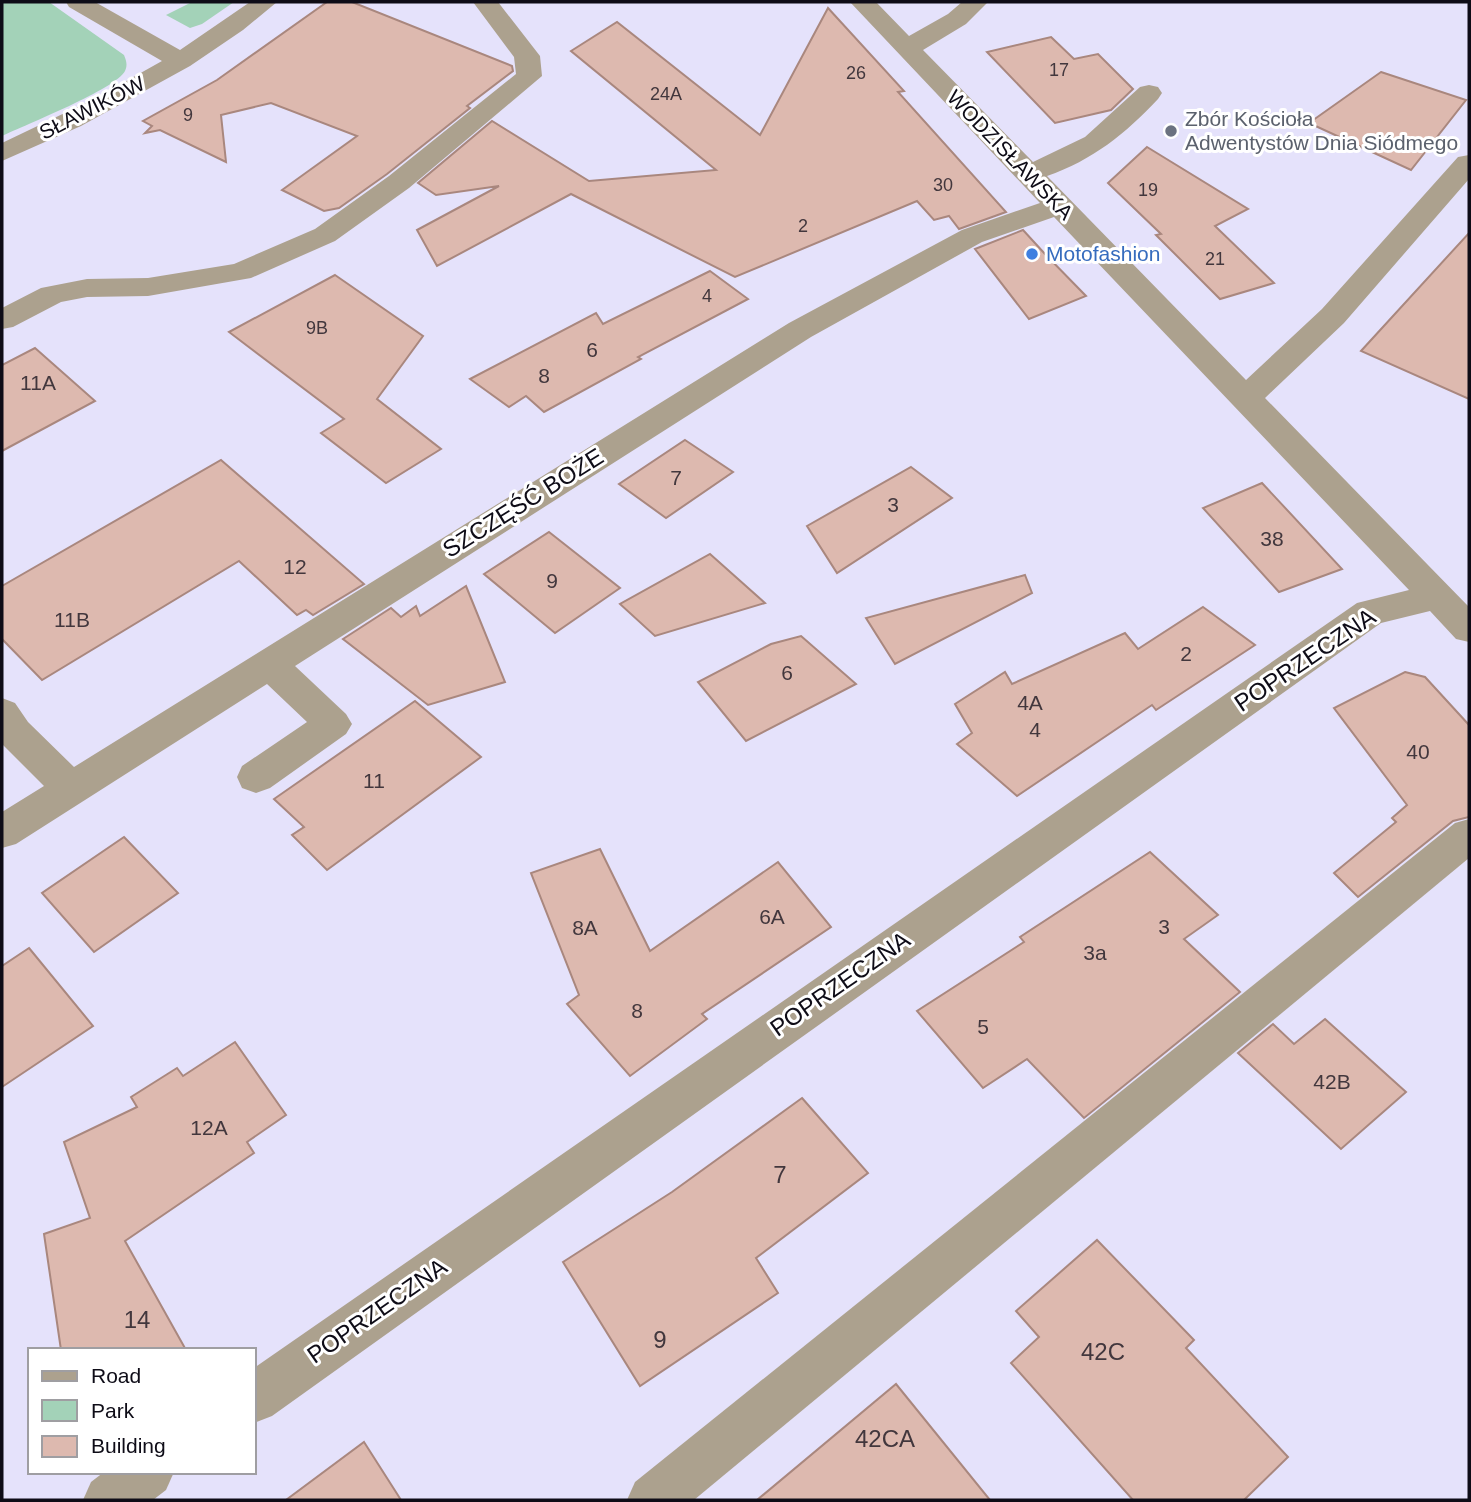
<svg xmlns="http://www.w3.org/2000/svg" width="1471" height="1502" font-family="Arial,sans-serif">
<rect width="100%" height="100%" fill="#e5e2fb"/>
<g fill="#a3d2b8">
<path d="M2,2H49L124,55C126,60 128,65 125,71C116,89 25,125 2,136Z"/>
<polygon points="192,2 234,2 202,24 190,28 166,15"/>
</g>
<g fill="#ddb9af" stroke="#a9877e" stroke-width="2">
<polygon points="327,2 352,2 512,66 513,71 467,106 470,108 387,174 339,208 324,211 282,190 357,136 271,103 221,115 226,162 160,130 145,133 152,126 143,121 217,80"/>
<polygon points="828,8 904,91 898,92 1006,212 959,229 949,216 934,220 917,201 735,277 571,194 437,266 417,230 499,186 436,195 418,183 492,121 589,181 716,170 571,51 617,22 760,135"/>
<polygon points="1051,37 1074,59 1098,54 1133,89 1111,110 1055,123 987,52"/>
<polygon points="1381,72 1466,100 1411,170 1309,123"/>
<polygon points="1147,147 1248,209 1215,226 1274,283 1220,299 1156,235 1161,234 1108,183"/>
<polygon points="1023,230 1045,254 1086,296 1029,319 975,249"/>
<polygon points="1469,233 1469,399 1361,351"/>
<polygon points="710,271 748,299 638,357 641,359 544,412 526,396 509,407 470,379 596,313 603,324"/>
<polygon points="335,275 423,336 377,399 441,449 386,483 321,433 344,419 229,332"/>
<polygon points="35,348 95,401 2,451 2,365"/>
<polygon points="685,440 733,472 666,518 619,484"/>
<polygon points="221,460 364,584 313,615 306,610 297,615 239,561 42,680 2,639 2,586"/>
<polygon points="911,467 952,498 837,573 807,526"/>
<polygon points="1262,483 1342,569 1279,592 1203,508"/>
<polygon points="549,532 620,588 555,633 484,574"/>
<polygon points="710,554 765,603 655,636 620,604"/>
<polygon points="1025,575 1032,593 895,664 866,618"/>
<polygon points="466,586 505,682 428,705 343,639 391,608 401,617 416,606 420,616"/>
<polygon points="1203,607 1255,645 1156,710 1152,705 1017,796 957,744 972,733 955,704 1005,672 1012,684 1125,633 1138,649"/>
<polygon points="801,636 856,684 746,741 698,682 771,644"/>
<polygon points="1405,672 1425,677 1469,725 1469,817 1453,821 1358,897 1334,873 1396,822 1392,818 1407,805 1334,708"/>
<polygon points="415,701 481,757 327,870 292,835 304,827 274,799"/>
<polygon points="124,837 178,893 94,952 42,893"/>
<polygon points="600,849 650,951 778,862 831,927 702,1014 707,1019 630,1076 567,1004 579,995 531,873"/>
<polygon points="1150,852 1218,915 1184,939 1240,992 1084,1118 1027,1059 983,1088 917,1011 1024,942 1020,937"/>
<polygon points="29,948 93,1026 2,1087 2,966"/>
<polygon points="1325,1019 1406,1092 1341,1149 1238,1053 1273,1024 1294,1044"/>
<polygon points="235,1042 286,1115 247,1142 254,1153 125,1241 186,1350 61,1350 44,1234 90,1218 64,1142 137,1107 131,1097 177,1068 183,1076"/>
<polygon points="802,1098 868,1173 756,1258 778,1293 640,1386 563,1262 672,1192"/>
<polygon points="1097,1240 1194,1340 1186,1348 1288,1457 1244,1500 1133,1500 1011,1363 1039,1337 1016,1311"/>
<polygon points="896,1384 990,1500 757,1500"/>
<polygon points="364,1442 401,1500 286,1500"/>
</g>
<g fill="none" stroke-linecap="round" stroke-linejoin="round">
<g fill="#aca18e" fill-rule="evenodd">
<polygon points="66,2 95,2 180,50 250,2 277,2 243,30 190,66 81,126 2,161 2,143 96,98 162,61 69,7"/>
<polygon points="473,2 498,2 540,56 542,76 409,188 335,241 251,278 148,296 87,297 61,302 13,327 2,329 2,308 41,288 87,279 148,278 234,264 315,229 389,176 516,74 514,57"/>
<path d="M850,2H876L909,36L948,14L962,2H988L966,24L923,50L1033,162L1085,137L1140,87L1149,85L1158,87L1162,93L1158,99C1125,134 1093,160 1047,176L1246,380L1322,309L1458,157L1469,155V179L1344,323L1265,398L1469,607V642L1456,639L1430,611L1381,623L272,1416L254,1423V1368L1357,603L1409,590L1054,217L982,242L811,337L295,666L346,714L352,724L346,734L270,788L256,793L242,788L237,777L242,766L307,722L267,684L16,844L2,848V812L44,786L2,744V698L15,703L28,722L74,767L789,323L962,230L1040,203Z"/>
<polygon points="1469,819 1469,858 694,1500 627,1500 635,1482 1455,823"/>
<polygon points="104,1472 174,1472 166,1490 153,1500 83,1500 91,1482"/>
</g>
</g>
<circle fill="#6b7280" stroke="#fff" stroke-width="2.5" cx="1171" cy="131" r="7"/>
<circle fill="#3f7fe0" stroke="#fff" stroke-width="2.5" cx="1032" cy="254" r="7"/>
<g text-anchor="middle" stroke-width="6" stroke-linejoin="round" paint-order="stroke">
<g font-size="18" fill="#42373d">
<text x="1059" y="76">17</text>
<text x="856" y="79">26</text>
<text x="666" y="100">24A</text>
<text x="188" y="121">9</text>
<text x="943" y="191">30</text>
<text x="1148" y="196">19</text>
<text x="803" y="232">2</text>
<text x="1215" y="265">21</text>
<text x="707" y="302">4</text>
<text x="317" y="334">9B</text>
</g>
<g font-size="21" fill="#0e0c17" stroke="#fff">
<text transform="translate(92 108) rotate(-27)" y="7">SŁAWIKÓW</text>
<text transform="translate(1010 155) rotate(46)" y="7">WODZISŁAWSKA</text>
</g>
<g font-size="21" fill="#5b616d" stroke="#fff" text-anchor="start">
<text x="1185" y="126">Zbór Kościoła<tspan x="1185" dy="24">Adwentystów Dnia Siódmego</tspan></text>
</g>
<g font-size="21" fill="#366cbe" stroke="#fff" text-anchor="start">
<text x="1046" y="261">Motofashion</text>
</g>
<g font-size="21" fill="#42373d">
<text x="592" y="357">6</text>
<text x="544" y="383">8</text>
<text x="38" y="390">11A</text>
<text x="676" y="485">7</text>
<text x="893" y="512">3</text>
<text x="1272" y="546">38</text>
<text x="295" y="574">12</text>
<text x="552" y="588">9</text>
<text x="72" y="627">11B</text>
<text x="1186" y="661">2</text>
<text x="787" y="680">6</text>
<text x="1030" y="710">4A</text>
<text x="1035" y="737">4</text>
<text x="1418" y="759">40</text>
<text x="374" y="788">11</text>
<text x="772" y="924">6A</text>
<text x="1164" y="934">3</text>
<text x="585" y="935">8A</text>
<text x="1095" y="960">3a</text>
<text x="637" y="1018">8</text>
<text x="983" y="1034">5</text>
<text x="1332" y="1089">42B</text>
<text x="209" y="1135">12A</text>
</g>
<g font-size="24" fill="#0e0c17" stroke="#fff">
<text transform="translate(523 503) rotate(-32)" y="8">SZCZĘŚĆ BOŻE</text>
<text transform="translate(1305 660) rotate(-34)" y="8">POPRZECZNA</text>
<text transform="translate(840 984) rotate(-35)" y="8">POPRZECZNA</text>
<text transform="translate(377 1311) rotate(-35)" y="8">POPRZECZNA</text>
</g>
<g font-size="24" fill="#42373d">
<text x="780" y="1183">7</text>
<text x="137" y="1328">14</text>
<text x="660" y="1348">9</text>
<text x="1103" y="1360">42C</text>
<text x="885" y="1447">42CA</text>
</g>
</g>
<rect width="1471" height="1502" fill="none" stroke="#0e0c17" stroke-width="7"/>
<rect x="28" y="1348" width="228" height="126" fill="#ffffff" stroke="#9f9ea2" stroke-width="2"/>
<rect x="42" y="1371" width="35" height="10" fill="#aca18e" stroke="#9f9ea2" stroke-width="2"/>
<text x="91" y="1383" font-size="21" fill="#0e0c17">Road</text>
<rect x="42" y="1400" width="35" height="21" fill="#a3d2b8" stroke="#9f9ea2" stroke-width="2"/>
<text x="91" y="1418" font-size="21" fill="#0e0c17">Park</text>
<rect x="42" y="1436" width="35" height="21" fill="#ddb9af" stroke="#9f9ea2" stroke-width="2"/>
<text x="91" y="1453" font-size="21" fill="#0e0c17">Building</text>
</svg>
